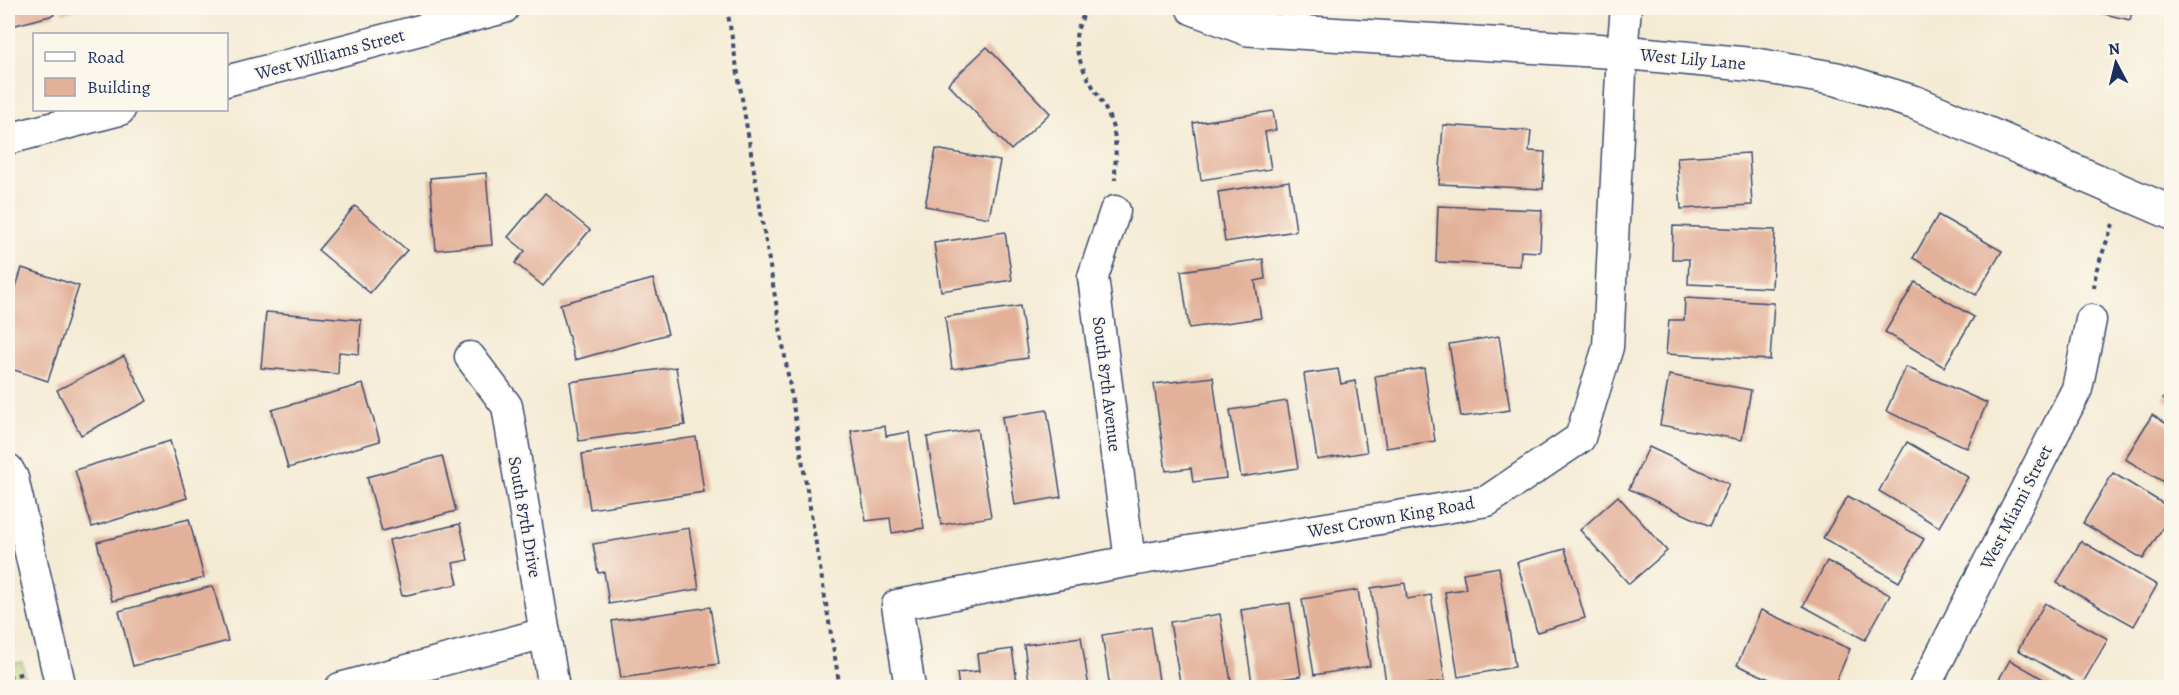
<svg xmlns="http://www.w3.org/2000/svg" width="2179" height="695" font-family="Alegreya,serif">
<rect width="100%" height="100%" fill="#fbf7ec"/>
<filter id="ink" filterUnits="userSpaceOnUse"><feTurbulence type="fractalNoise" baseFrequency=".0167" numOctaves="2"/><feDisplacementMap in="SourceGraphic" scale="12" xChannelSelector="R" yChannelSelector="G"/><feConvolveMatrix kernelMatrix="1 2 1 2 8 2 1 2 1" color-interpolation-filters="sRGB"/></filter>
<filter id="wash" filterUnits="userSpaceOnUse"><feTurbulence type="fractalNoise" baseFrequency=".008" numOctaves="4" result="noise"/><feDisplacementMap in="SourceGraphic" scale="24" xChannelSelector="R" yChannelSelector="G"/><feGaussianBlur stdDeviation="1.35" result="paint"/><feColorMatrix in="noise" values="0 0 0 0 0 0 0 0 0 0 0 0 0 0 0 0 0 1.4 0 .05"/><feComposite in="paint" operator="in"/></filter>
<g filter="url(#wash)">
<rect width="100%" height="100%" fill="#f4ebd4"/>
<polygon fill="#bace72" stroke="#6a7e68" stroke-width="1.5" points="22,662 28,687 8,687 8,665"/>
<g id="blocks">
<g fill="#e3b19a">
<polygon points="8,8 52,8 54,15 8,27"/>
<polygon points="61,8 84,8 63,13"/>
<polygon points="2080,8 2133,8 2130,20"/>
<polygon points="987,47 1050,113 1011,150 948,84"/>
<polygon points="1273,111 1276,130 1265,132 1271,169 1201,180 1193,123"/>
<polygon points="1443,125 1531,131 1529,151 1545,152 1543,189 1439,184"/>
<polygon points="936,149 1000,161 989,218 925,206"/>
<polygon points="1749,153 1752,205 1681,209 1677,157"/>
<polygon points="486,173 492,245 436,250 430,178"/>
<polygon points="1289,181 1296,231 1225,242 1218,192"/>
<polygon points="545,193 590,230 543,286 515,263 525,251 508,237"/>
<polygon points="355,206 407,250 370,293 318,250"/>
<polygon points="1438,206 1542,210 1540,252 1521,251 1520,266 1436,262"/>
<polygon points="1938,215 2002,251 1976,295 1913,258"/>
<polygon points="1673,226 1775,230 1772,288 1688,284 1689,259 1672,259"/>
<polygon points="1005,232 1012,280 941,291 934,243"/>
<polygon points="1263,259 1265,279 1255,281 1261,318 1189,328 1181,271"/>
<polygon points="22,268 79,286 48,381 8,368 8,312"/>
<polygon points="653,279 668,334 575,360 560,304"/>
<polygon points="1915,282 1974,317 1944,367 1885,332"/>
<polygon points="1685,298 1774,303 1770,360 1666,354 1669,320 1684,320"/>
<polygon points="1020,306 1028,358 952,369 945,317"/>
<polygon points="266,312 361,320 359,354 339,352 338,374 261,368"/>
<polygon points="1499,336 1510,410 1461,417 1449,344"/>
<polygon points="124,356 147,401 81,435 57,390"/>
<polygon points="676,367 685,425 579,441 570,382"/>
<polygon points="1906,367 1987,403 1967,448 1886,411"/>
<polygon points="1424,368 1435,441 1386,448 1375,376"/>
<polygon points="1338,369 1341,384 1355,381 1367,452 1317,460 1304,374"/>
<polygon points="1669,375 1751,390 1742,440 1660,425"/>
<polygon points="1213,377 1226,478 1193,482 1191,468 1166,471 1154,384"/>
<polygon points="363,384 380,441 288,468 272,410"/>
<polygon points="2172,384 2172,404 2163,399"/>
<polygon points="1287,401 1298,468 1241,477 1230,410"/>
<polygon points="1047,410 1061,497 1015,505 1002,417"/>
<polygon points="2152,415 2172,427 2172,487 2125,459"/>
<polygon points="885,426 886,436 909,432 924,528 892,533 890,518 866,521 851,431"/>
<polygon points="977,429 991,517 941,525 927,437"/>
<polygon points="696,437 704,492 590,509 582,454"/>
<polygon points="170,441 187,498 92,527 75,470"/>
<polygon points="1907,442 1968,477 1939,527 1879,491"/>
<polygon points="1649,447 1729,484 1710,526 1629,489"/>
<polygon points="442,456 456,511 382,531 367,477"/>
<polygon points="2113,473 2172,509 2172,513 2143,559 2083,523"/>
<polygon points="1618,496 1667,551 1629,584 1580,530"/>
<polygon points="1848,496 1924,539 1899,582 1823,538"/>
<polygon points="189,519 204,578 112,601 97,542"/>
<polygon points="460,524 468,560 453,563 458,584 402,596 389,540"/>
<polygon points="689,528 699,589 609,604 604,572 598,573 593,544"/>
<polygon points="2081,541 2157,585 2134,626 2057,583"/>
<polygon points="1565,549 1585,618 1537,632 1517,562"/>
<polygon points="1827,561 1890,595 1865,640 1803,606"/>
<polygon points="1499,567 1515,667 1458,677 1445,592 1466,589 1463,573"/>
<polygon points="1405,583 1407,599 1431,595 1445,681 1401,688 1387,688 1371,588"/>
<polygon points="213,586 228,641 133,666 119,611"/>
<polygon points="1358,590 1370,666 1314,675 1302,599"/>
<polygon points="1290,603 1301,676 1252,683 1241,610"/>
<polygon points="2045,603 2108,639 2081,686 2018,650"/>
<polygon points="710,607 719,664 621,678 612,621"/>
<polygon points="1761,610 1850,649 1833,688 1790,688 1737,665"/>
<polygon points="1220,614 1232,688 1181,688 1170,622"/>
<polygon points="1151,627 1160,688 1110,688 1102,635"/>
<polygon points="1081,637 1089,688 1030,688 1024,645"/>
<polygon points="1012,649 1018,688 959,688 957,673 979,671 977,654"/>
<polygon points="2010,660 2059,688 1994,688"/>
</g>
</g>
</g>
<g filter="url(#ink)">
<use href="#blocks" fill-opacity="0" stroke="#3c4b70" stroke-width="1.5"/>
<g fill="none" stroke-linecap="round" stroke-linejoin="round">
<g stroke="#3c4b70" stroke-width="33">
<g id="minor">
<polyline points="226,81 504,8"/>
<polyline points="8,139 120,110"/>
<polyline points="1115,211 1093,277 1130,561"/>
<polyline points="470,357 507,406 554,688"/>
<polyline points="8,469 13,478 61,688"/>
<polyline points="340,688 545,633"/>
<polyline points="910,688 897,605 1130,561 1487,501 1580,438 1608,347 1622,52 1626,8"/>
<polyline points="1924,688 2077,389 2091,320"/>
</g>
</g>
<g stroke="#3c4b70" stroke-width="36">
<polyline id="tertiary" points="1193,8 1248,29 1622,52 1756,65 1837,79 1916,103 2172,213"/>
</g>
<g stroke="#3c4b70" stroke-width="4" stroke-dasharray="4.5 4.5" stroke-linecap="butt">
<polyline points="727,8 840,688"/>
<path d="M1087,8C1082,19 1075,30 1076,43C1079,76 1108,101 1114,133C1117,148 1115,165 1115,180"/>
<polyline points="2094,288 2096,271 2113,224"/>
<polyline points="8,677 24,673"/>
</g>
<use href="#minor" stroke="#fff" stroke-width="30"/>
<use href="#tertiary" stroke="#fff" stroke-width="33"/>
</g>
</g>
<g text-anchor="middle" stroke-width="5" stroke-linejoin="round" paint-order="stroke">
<g font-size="18" fill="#1b2f5e" stroke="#fbf7ec">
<text transform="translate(330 54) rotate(-15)" y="6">West Williams Street</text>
<text transform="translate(1693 59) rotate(5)" y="6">West Lily Lane</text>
<text transform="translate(1107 384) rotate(83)" y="6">South 87th Avenue</text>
<text transform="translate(2016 507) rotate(-63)" y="6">West Miami Street</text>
<text transform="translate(525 517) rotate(80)" y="6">South 87th Drive</text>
<text transform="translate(1391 517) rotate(-10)" y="6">West Crown King Road</text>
</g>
</g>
<rect width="2179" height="695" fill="none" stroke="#fbf7ec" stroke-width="30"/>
<rect x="33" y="33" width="195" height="78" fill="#fbf7ec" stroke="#a1a7b3" stroke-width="1.5"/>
<rect x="45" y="52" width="30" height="9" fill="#ffffff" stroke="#a1a7b3" stroke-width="1.5"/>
<text x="87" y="63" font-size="18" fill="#1b2f5e">Road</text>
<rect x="45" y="78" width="30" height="18" fill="#e3b19a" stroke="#a1a7b3" stroke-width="1.5"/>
<text x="87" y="93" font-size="18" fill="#1b2f5e">Building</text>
<g transform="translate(2116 63) rotate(353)" stroke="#fbf7ec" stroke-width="4.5" paint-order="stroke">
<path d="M0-4.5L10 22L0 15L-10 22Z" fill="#1b2f5e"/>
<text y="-9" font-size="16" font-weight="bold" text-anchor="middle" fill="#1b2f5e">N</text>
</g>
</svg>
